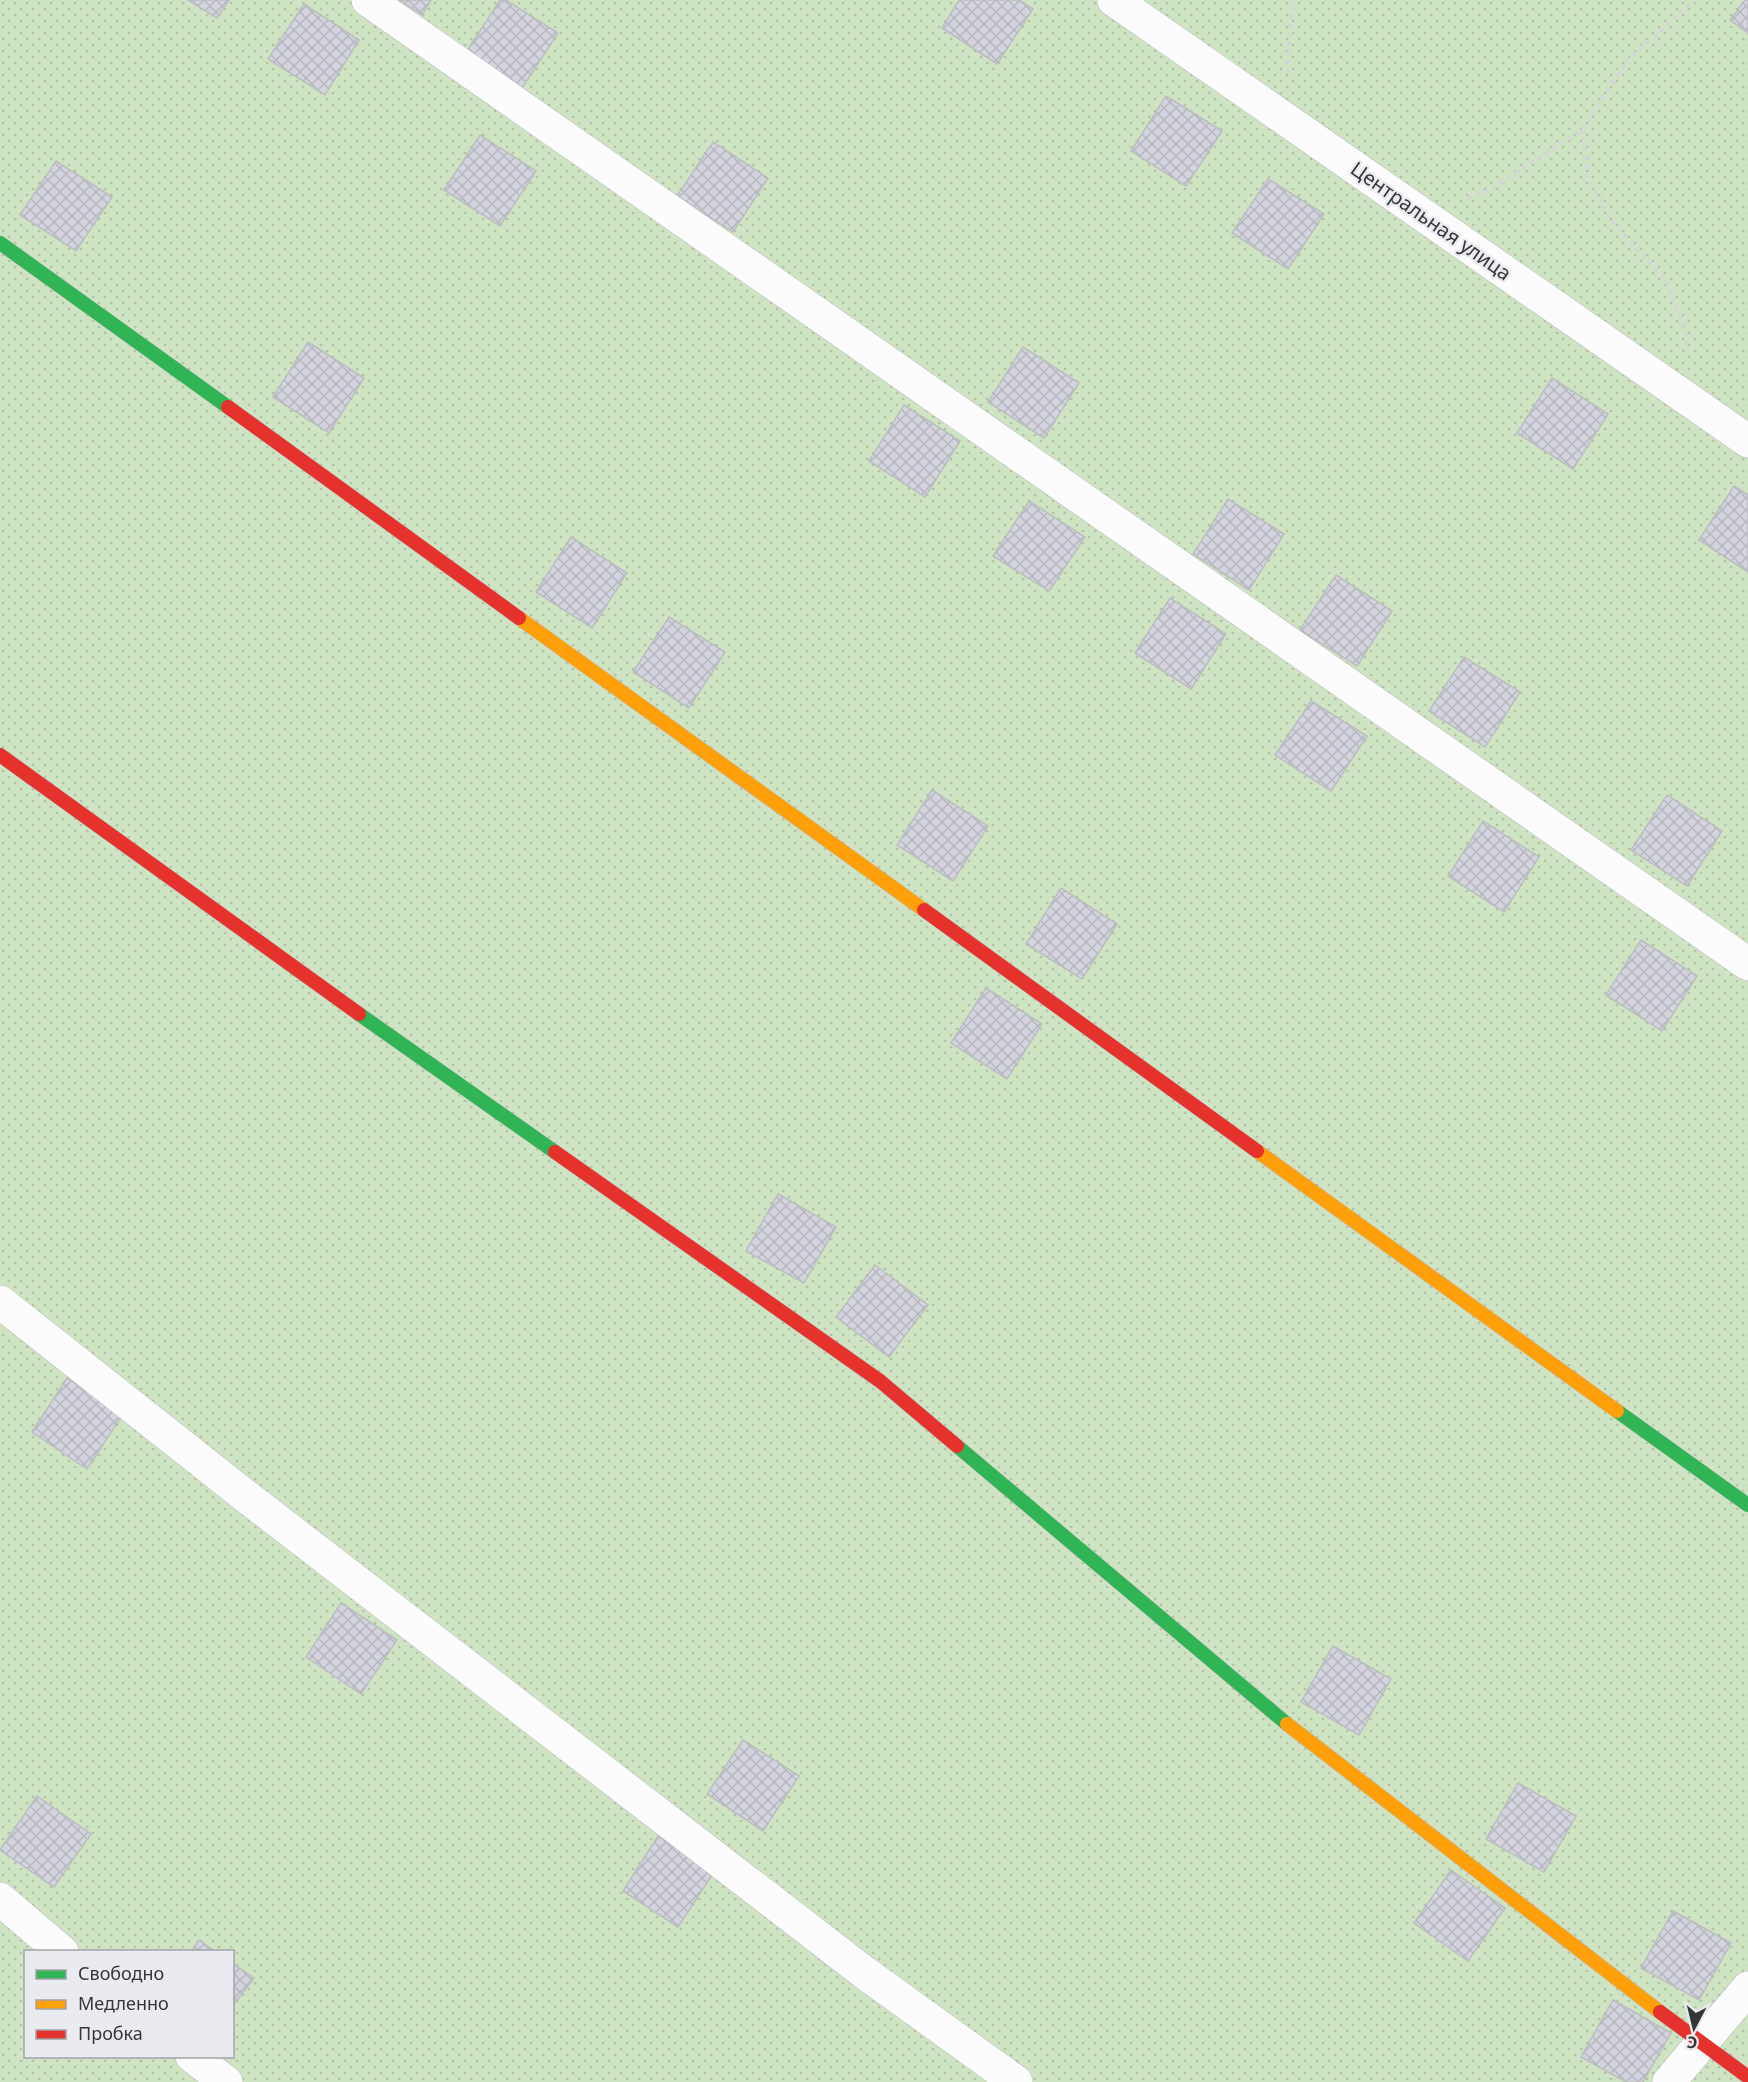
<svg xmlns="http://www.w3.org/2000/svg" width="1748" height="2082" font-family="'Noto Sans',sans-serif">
<defs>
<pattern id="grass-dots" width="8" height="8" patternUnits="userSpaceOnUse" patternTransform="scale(1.5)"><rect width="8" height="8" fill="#cee4c2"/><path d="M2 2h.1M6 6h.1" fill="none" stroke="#b2c4a7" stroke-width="1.8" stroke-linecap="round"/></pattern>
<pattern id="building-cross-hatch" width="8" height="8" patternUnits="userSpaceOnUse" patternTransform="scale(1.5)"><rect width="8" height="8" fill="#d3d4de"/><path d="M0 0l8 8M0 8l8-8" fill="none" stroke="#b6b7bf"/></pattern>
</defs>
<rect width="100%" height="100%" fill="#ebecef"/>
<path fill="url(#grass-dots)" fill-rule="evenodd" d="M0,0H1748V2082H0ZM26,1952H232V2056H26Z"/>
<g fill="url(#building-cross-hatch)" stroke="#bcbdbf" stroke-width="1.5">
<polygon points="188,0 229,0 217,18"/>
<polygon points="399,0 431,0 422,15"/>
<polygon points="500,0 506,0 558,33 522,88 466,52"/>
<polygon points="959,0 1019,0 1033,9 997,64 942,28"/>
<polygon points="1745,0 1748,0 1748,33 1730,20"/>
<polygon points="304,4 359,40 325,95 268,59"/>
<polygon points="1166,96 1222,131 1186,186 1131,151"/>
<polygon points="480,135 536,171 500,226 444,190"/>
<polygon points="713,142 768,178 733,232 677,196"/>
<polygon points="56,161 112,197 76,251 20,215"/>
<polygon points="1268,179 1324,214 1288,269 1232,233"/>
<polygon points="308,342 364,378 329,433 273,397"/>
<polygon points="1023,347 1079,383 1044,438 988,402"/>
<polygon points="1552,378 1608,414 1573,469 1517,433"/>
<polygon points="904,405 960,441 925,497 869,461"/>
<polygon points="1734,486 1748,495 1748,572 1699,540"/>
<polygon points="1228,499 1284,534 1249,590 1193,554"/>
<polygon points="1029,501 1085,537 1049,591 993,556"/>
<polygon points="571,537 627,573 592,628 536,592"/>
<polygon points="1336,575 1392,611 1357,666 1300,630"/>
<polygon points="1170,598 1226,634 1191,689 1135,653"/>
<polygon points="669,617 725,652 689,708 633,672"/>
<polygon points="1464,657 1520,692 1485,747 1429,711"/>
<polygon points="1311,701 1367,736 1331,791 1275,755"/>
<polygon points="932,790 988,826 953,881 897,845"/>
<polygon points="1667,795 1722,831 1687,886 1631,850"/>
<polygon points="1483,821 1539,857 1504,912 1448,876"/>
<polygon points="1061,888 1117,924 1082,979 1026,944"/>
<polygon points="1641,940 1697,976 1662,1031 1606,995"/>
<polygon points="986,988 1042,1024 1007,1079 951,1043"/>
<polygon points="778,1194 836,1227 804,1283 746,1251"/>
<polygon points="875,1265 928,1305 889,1357 836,1317"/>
<polygon points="67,1378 123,1414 87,1469 32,1432"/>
<polygon points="341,1603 397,1640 361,1694 306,1657"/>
<polygon points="1333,1646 1391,1679 1359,1735 1301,1702"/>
<polygon points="743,1740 799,1776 763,1831 707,1794"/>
<polygon points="1518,1783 1576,1816 1544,1872 1486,1839"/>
<polygon points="37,1796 91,1834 54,1887 0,1850"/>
<polygon points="658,1836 714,1872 678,1927 623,1891"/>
<polygon points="1451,1870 1505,1908 1468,1961 1414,1923"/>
<polygon points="1673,1911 1731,1943 1699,2000 1641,1968"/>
<polygon points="199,1940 216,1952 191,1952"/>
<polygon points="232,1963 254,1978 232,2007"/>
<polygon points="1613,2000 1671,2033 1643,2082 1626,2082 1581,2057"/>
</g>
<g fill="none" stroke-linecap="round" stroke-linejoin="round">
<g stroke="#bcbdbf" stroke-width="34">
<g id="street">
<polyline points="368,0 1748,964"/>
<polyline points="1114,0 1748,441"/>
<polyline points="0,1302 252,1501 865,1973 1016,2082"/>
<polyline points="0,1899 62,1952"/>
<polyline points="192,2056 226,2082"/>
<polyline points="1669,2082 1748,1988"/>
</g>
</g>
<g stroke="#bcbdbf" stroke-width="15">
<g id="fast">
<polyline points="0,243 228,407"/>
<polyline points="359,1014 555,1152"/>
<polyline points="1617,1411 1748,1505"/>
<polyline points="957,1446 1287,1724"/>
</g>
</g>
<g stroke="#bcbdbf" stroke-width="15">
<g id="slow">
<polyline points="519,618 924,910"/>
<polyline points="1257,1151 1617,1411"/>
<polyline points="1287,1724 1660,2012"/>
</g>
</g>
<g stroke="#bcbdbf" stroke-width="15">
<g id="jam">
<polyline points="228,407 519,618"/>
<polyline points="0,755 359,1014"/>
<polyline points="924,910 1257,1151"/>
<polyline points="555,1152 880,1381 957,1446"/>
<polyline points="1660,2012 1748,2077"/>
</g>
</g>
<g stroke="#d6d6d6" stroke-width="4" stroke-dasharray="4.5 4.5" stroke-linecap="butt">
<polyline points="1287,73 1293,0"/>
<polyline points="1583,129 1587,177 1611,220 1665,279 1685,329 1687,351"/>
<polyline points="1467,198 1488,191 1583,129 1627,60 1695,0"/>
</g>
<use href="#street" stroke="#fcfcfd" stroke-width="33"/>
<use href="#fast" stroke="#30b455" stroke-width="14"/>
<use href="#slow" stroke="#ff9f0a" stroke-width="14"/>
<use href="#jam" stroke="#e5322d" stroke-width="14"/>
</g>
<g text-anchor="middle" stroke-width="4.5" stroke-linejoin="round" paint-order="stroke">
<g font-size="20" fill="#353638" stroke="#eaebf0">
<text transform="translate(1431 221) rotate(35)" y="7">Центральная улица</text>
</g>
</g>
<rect x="24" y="1950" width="210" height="108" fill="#eaebf0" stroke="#a2a3a6" stroke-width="1.5"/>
<rect x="36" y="1970" width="30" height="9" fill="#30b455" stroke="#a2a3a6" stroke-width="1.5"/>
<text x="78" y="1980" font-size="18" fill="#353638">Свободно</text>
<rect x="36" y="2000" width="30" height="9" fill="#ff9f0a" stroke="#a2a3a6" stroke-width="1.5"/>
<text x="78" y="2010" font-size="18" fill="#353638">Медленно</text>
<rect x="36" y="2030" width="30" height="9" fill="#e5322d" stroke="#a2a3a6" stroke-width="1.5"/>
<text x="78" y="2040" font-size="18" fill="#353638">Пробка</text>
<g transform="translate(1694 2028) rotate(187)" stroke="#eaebf0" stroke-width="4.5" paint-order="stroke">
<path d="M0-4.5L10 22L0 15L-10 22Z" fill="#353638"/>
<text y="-9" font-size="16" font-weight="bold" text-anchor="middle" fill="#353638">С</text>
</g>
</svg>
